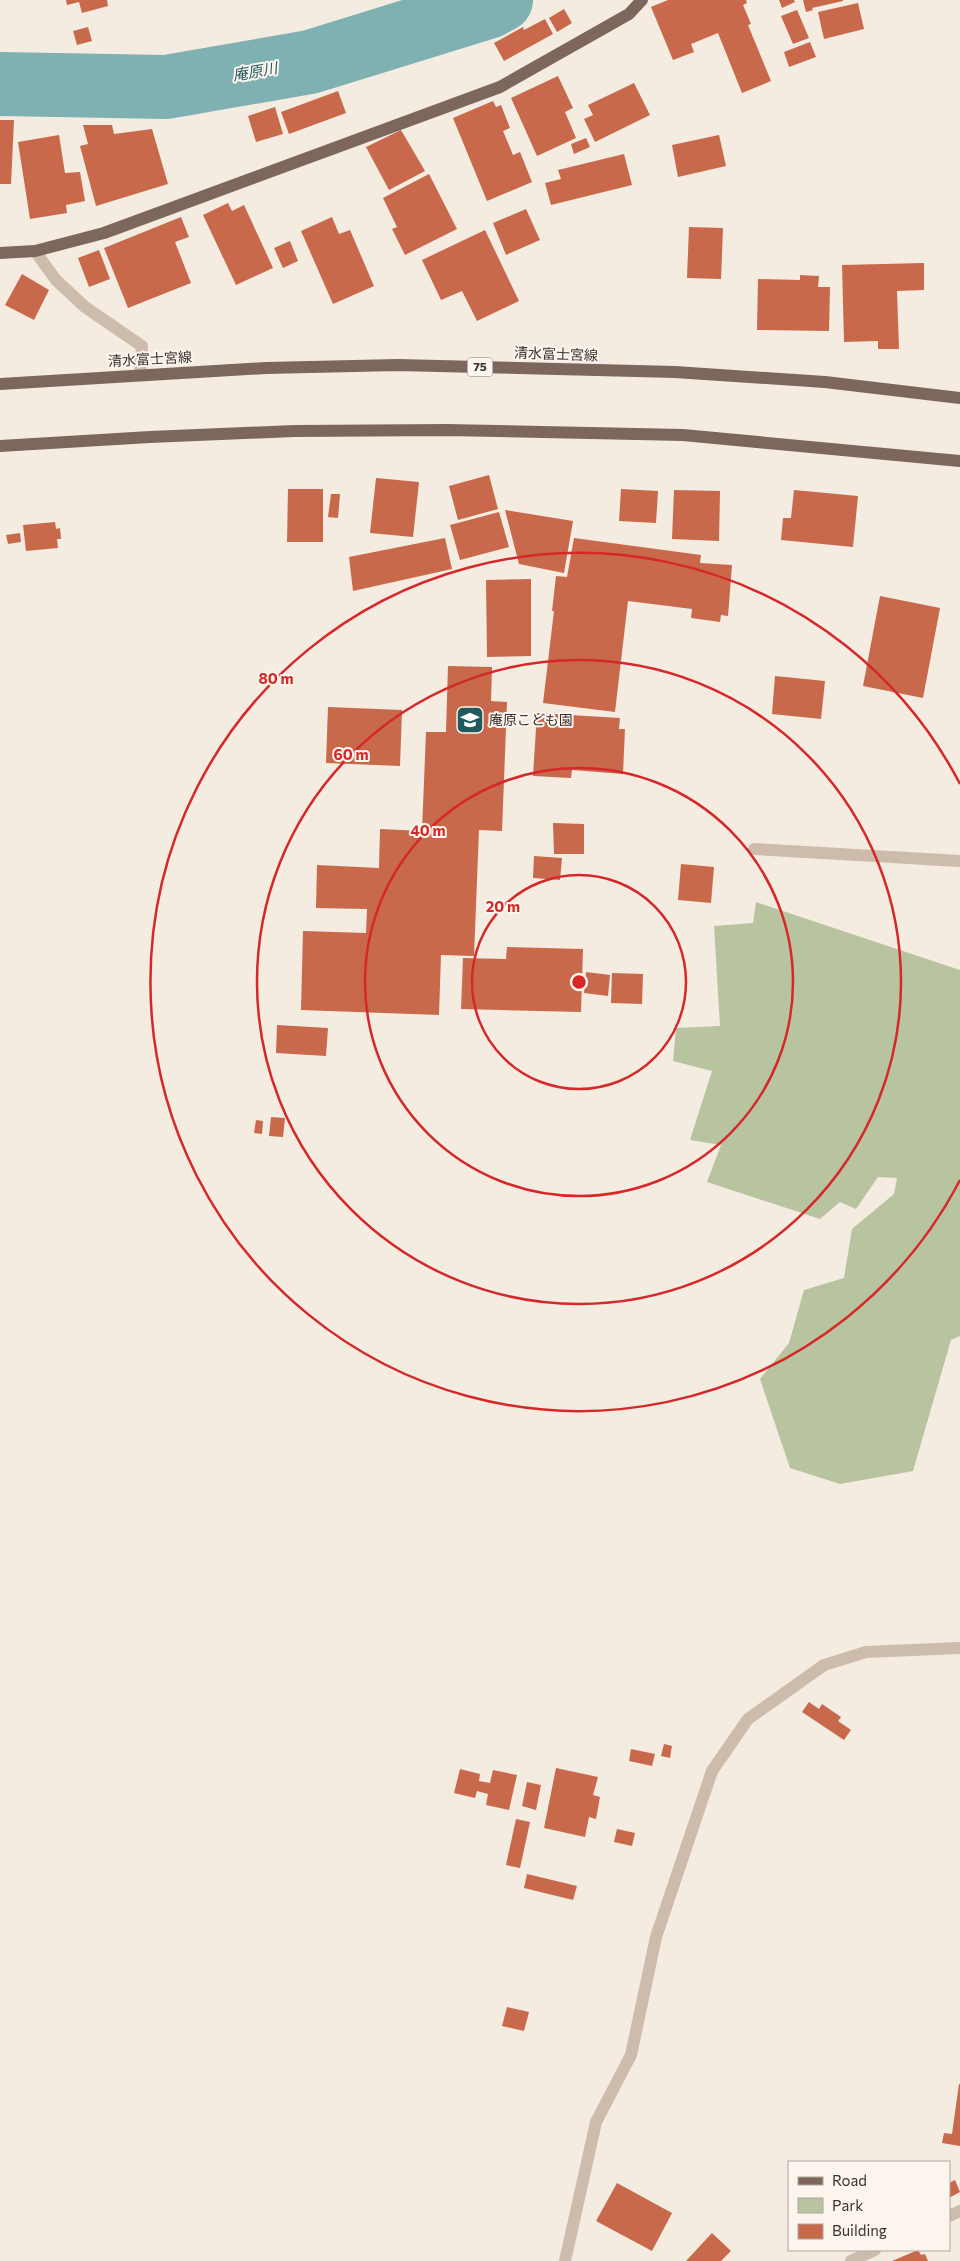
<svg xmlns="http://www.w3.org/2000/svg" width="960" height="2261" font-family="Commissioner,'Noto Sans JP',sans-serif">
<rect width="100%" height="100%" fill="#f4ebe1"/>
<polygon fill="#b8c4a0" points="756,902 960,970 960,1336 951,1340 913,1471 840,1484 790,1468 760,1379 789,1343 804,1290 844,1278 852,1229 894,1194 897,1178 878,1177 856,1209 840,1202 820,1219 707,1182 721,1145 690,1140 712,1071 673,1061 676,1028 720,1026 714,926 753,923"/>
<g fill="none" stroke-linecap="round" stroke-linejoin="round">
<polyline stroke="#7fb0b2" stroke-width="64" points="0,84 166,87 310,62 488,7 501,0"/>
</g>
<g fill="#c8694b">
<polygon points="66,0 107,0 108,6 82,13 79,2 67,5"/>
<polygon points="668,0 746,0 747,3 743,5 751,24 748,25 771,81 742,93 718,33 691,44 694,52 673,60 651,7"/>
<polygon points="779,0 794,0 795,2 782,8"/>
<polygon points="803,0 843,0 843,1 812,8 813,10 806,12"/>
<polygon points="858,3 864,29 824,39 818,12"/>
<polygon points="564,9 572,23 557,32 549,18"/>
<polygon points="797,10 809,38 793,44 781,16"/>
<polygon points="545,19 553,34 504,61 494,43 523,27 524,30"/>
<polygon points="88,27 92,41 77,45 73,31"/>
<polygon points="810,42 816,57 789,67 784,52"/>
<polygon points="558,76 573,108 565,112 576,138 537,156 511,98"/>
<polygon points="634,83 650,115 595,142 584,119 593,115 588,105"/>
<polygon points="338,91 346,113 289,134 281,112"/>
<polygon points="493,101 496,107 501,105 510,128 503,131 513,155 520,152 532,182 487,201 453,118"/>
<polygon points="275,107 283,134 256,142 248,116"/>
<polygon points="0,120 14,120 11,184 0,184"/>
<polygon points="83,125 112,125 114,134 152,129 168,184 96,206 80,146 88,144"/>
<polygon points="401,130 425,171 389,190 366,147"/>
<polygon points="59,135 65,173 80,172 85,201 66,205 67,213 30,219 18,142"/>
<polygon points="719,135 726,166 678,177 672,145"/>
<polygon points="586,138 590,147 574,154 571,144"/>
<polygon points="624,154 632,185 551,205 545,183 561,179 558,170"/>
<polygon points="429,174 457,229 405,255 392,229 397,227 383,198"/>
<polygon points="228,203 232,211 244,205 273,268 236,285 203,215"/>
<polygon points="526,209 540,240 506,255 493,223"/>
<polygon points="181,217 189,237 175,242 191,283 128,308 104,248"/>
<polygon points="332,217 339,234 350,230 374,286 333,304 301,231"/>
<polygon points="689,227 723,228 721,279 687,278"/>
<polygon points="485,230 519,301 477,321 462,291 441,300 422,260"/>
<polygon points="290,241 298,261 283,268 274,248"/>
<polygon points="99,250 110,279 89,287 78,258"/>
<polygon points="924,263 924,290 897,291 899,349 878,349 878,341 844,342 842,265"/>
<polygon points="22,274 49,290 34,320 5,305"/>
<polygon points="800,275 819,276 818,287 830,287 829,331 757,330 758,279 800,280"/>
<polygon points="489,475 498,509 458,520 449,486"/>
<polygon points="376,478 419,482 413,537 370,533"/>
<polygon points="288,489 323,489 323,542 287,542"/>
<polygon points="621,489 658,491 656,523 619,521"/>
<polygon points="674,490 720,491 719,541 672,539"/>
<polygon points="794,490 858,496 853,547 781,540 783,518 791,518"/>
<polygon points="331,494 340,494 338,518 328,517"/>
<polygon points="505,510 573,521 564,573 519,564"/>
<polygon points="499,512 509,547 460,560 450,525"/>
<polygon points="55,522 56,529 60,528 61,539 57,539 58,548 26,551 23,525"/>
<polygon points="20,533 21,542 8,544 6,535"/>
<polygon points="445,538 452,569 353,591 349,557"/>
<polygon points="574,538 701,555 700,563 732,565 728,616 721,615 720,622 691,618 692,609 628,601 615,712 543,703 554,611 552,611 556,576 567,577"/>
<polygon points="531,579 531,656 487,657 486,580"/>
<polygon points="880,596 940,608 923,698 863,686"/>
<polygon points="448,666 492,667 491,701 507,702 502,831 479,830 474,956 441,955 439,1015 301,1010 303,931 366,933 367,909 316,908 317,865 379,868 380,829 422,831 426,732 446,732"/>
<polygon points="775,676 825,681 821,719 772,714"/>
<polygon points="328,707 402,710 400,766 326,763"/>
<polygon points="537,713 620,718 619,729 625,729 623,774 572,770 571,778 533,776"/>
<polygon points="553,823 584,824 584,854 554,854"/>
<polygon points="534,856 562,858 560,880 533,878"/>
<polygon points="681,864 714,867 711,903 678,900"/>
<polygon points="507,947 583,949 581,1012 461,1009 463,958 506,959"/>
<polygon points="586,972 610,975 608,996 584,993"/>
<polygon points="612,973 643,974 642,1004 611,1003"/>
<polygon points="277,1025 328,1028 326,1056 276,1053"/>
<polygon points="271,1117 285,1118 283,1137 269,1136"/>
<polygon points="256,1120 263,1121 262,1134 254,1133"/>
<polygon points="809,1702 819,1709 822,1704 841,1717 838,1721 851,1730 844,1740 802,1712"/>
<polygon points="664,1744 672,1746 670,1758 661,1756"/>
<polygon points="631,1749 655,1754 652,1766 629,1761"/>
<polygon points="556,1768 598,1777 593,1795 600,1797 596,1819 589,1817 585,1837 544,1828"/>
<polygon points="460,1769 480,1774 479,1781 490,1783 493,1770 517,1775 509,1810 486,1805 488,1794 477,1791 475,1798 454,1793"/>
<polygon points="527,1782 541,1785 536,1810 522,1806"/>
<polygon points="516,1819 530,1822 520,1868 506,1865"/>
<polygon points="617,1829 635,1833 632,1846 614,1842"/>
<polygon points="527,1874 577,1886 573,1900 524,1888"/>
<polygon points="507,2007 529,2012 524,2031 502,2026"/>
<polygon points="959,2084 960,2084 960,2146 942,2143 944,2133 952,2134"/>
<polygon points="955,2180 960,2192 949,2198 949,2183"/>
<polygon points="617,2183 672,2213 652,2251 596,2221"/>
<polygon points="712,2233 731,2251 721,2261 686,2261"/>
<polygon points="918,2250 921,2255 925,2254 928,2261 892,2261"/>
</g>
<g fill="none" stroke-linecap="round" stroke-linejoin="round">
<g stroke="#cdbbac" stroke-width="12">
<polyline points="35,251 56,280 85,307 142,346 140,374"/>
<polyline points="754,849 960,861"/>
<polyline points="949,2216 960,2211"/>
<polyline points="565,2261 596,2122 631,2055 656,1937 712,1771 748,1719 824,1665 866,1652 960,1648"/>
<polyline points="851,2261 875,2250"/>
</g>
<g stroke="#7d675c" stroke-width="12">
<polyline points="0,253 35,251 104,233 500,87 629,14 642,0"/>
<polyline points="0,384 266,368 398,365 675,372 825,382 960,398"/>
<polyline points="0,446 150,437 294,431 447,430 683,435 960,461"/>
</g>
</g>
<g fill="none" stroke="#d62828" stroke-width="2.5">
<circle cx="579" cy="982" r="107"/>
<circle cx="579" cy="982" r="214"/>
<circle cx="579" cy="982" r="322"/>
<path d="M960 1180A429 429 0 1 1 960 784"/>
</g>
<defs>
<g id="school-square" transform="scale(1.4375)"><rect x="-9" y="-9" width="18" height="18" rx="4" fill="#1f5a5e" stroke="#fbf5ee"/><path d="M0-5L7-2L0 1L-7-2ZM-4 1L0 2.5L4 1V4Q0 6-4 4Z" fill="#fff"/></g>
</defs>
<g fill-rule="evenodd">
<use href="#school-square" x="470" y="720"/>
</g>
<g text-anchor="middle" stroke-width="4" stroke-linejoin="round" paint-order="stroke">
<rect fill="#fbf5ee" stroke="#756b66" stroke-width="1" x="467.5" y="357.5" width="25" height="19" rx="4"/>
<g font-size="12" font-weight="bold" fill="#3b302b">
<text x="480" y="371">75</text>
</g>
<g font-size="14" fill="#3b302b" stroke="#fbf5ee">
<text transform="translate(556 354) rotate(2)" y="5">清水富士宮線</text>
<text transform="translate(150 359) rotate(-3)" y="5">清水富士宮線</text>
</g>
<g font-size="14" fill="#3b302b" stroke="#fbf5ee" text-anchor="start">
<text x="489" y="725">庵原こども園</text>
</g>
<g font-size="15" font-style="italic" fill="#1f5a5e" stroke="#fbf5ee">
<text transform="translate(255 72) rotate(-10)" y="5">庵原川</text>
</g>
</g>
<circle cx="579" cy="982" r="8" fill="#d62828" stroke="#fbf5ee" stroke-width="2.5"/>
<g font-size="15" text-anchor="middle" font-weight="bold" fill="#d62828" stroke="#fbf5ee" stroke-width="4" stroke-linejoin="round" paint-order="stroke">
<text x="276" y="684">80 m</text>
<text x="351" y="760">60 m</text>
<text x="428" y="836">40 m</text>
<text x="503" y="912">20 m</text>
</g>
<rect x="788" y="2161" width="162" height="90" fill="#fbf5ee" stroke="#aea6a0"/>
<rect x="798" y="2177" width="25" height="8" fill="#7d675c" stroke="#aea6a0"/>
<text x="832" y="2186" font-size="15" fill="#3b302b">Road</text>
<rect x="798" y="2198" width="25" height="15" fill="#b8c4a0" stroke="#aea6a0"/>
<text x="832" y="2211" font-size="15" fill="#3b302b">Park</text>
<rect x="798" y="2224" width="25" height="15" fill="#c8694b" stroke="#aea6a0"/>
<text x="832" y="2236" font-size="15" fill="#3b302b">Building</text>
</svg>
